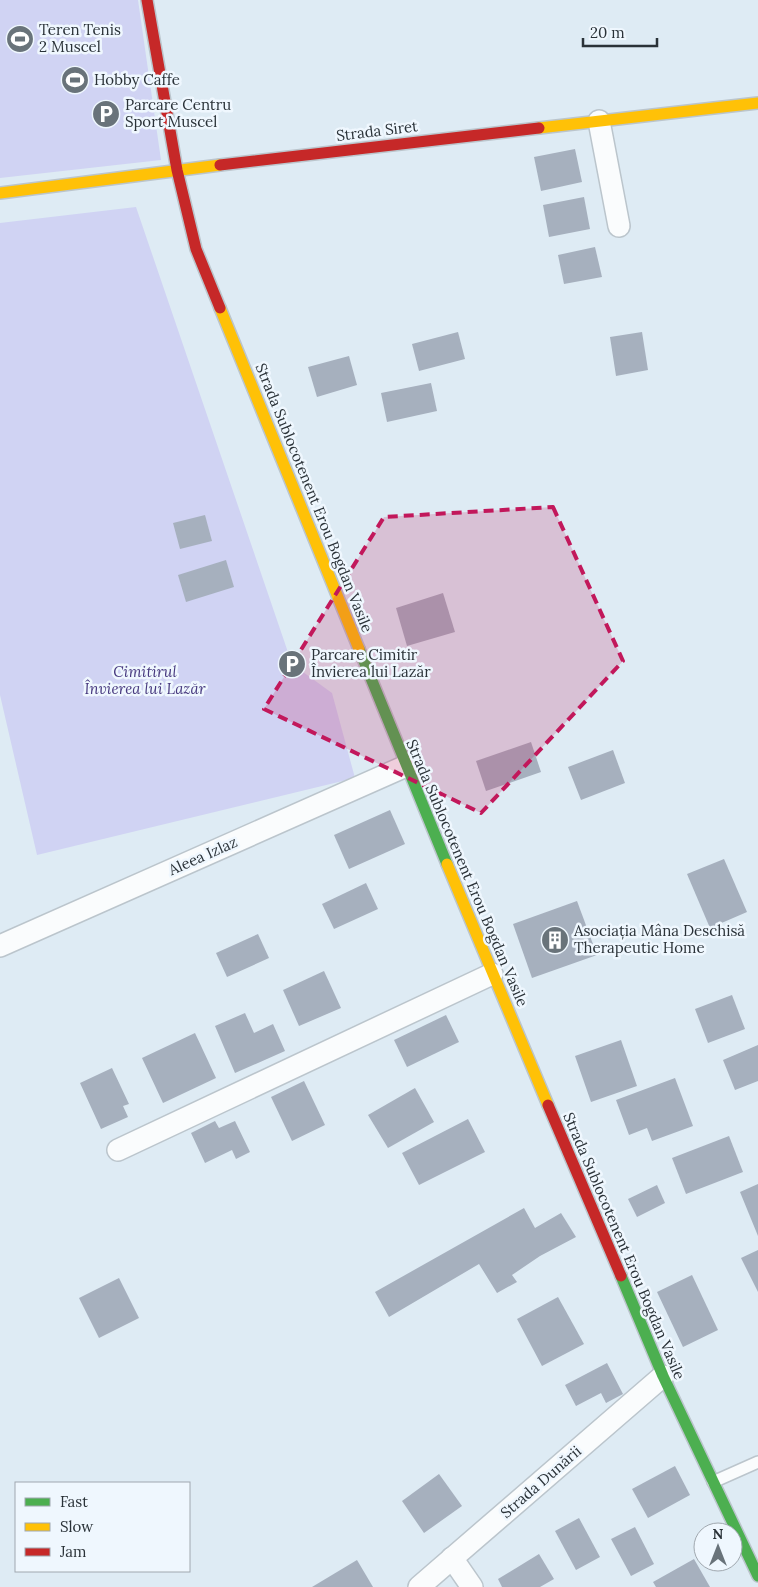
<svg xmlns="http://www.w3.org/2000/svg" width="758" height="1587" font-family="Lora,serif">
<rect width="100%" height="100%" fill="#deebf4"/>
<g fill="#d0d3f3">
<polygon points="0,0 138,0 161,160 0,178"/>
<polygon points="136,207 292,664 332,693 355,778 37,855 0,695 0,223"/>
</g>
<g fill="#a6b0be">
<polygon points="575,149 582,182 541,191 534,157"/>
<polygon points="584,197 590,229 549,237 543,205"/>
<polygon points="595,247 602,277 564,284 558,255"/>
<polygon points="458,332 465,359 419,371 412,344"/>
<polygon points="642,332 648,370 616,376 610,337"/>
<polygon points="349,356 357,385 317,397 308,367"/>
<polygon points="431,383 437,411 387,422 381,393"/>
<polygon points="205,515 212,541 180,549 173,523"/>
<polygon points="226,560 234,587 186,602 178,575"/>
<polygon points="443,593 455,632 407,646 396,608"/>
<polygon points="531,742 541,772 486,791 476,761"/>
<polygon points="613,750 625,783 581,800 568,767"/>
<polygon points="390,810 405,844 349,869 334,835"/>
<polygon points="724,859 747,912 710,928 687,874"/>
<polygon points="366,883 378,909 334,929 322,904"/>
<polygon points="577,901 597,955 532,978 513,924"/>
<polygon points="258,934 269,958 227,977 216,953"/>
<polygon points="324,971 341,1008 299,1026 283,990"/>
<polygon points="732,995 745,1029 708,1043 695,1009"/>
<polygon points="245,1013 254,1033 273,1024 285,1051 235,1073 215,1026"/>
<polygon points="446,1015 459,1042 407,1067 394,1040"/>
<polygon points="195,1033 216,1078 163,1103 142,1058"/>
<polygon points="621,1040 637,1086 591,1102 575,1056"/>
<polygon points="758,1045 758,1081 735,1090 723,1060"/>
<polygon points="112,1068 129,1104 123,1106 128,1117 101,1129 80,1083"/>
<polygon points="675,1078 693,1126 652,1141 647,1128 629,1135 616,1100"/>
<polygon points="304,1081 325,1125 292,1141 271,1097"/>
<polygon points="415,1088 434,1122 388,1148 368,1115"/>
<polygon points="468,1119 485,1152 419,1185 402,1153"/>
<polygon points="215,1121 219,1128 235,1121 250,1152 236,1159 232,1150 205,1163 191,1133"/>
<polygon points="729,1136 743,1172 686,1194 672,1158"/>
<polygon points="758,1184 758,1236 740,1192"/>
<polygon points="657,1185 665,1203 637,1217 628,1199"/>
<polygon points="524,1208 535,1228 561,1213 576,1237 540,1256 512,1275 517,1282 497,1293 479,1264 389,1317 375,1292"/>
<polygon points="758,1250 758,1292 741,1258"/>
<polygon points="692,1275 718,1330 683,1347 657,1292"/>
<polygon points="119,1278 139,1318 99,1338 79,1298"/>
<polygon points="558,1297 584,1344 542,1366 517,1319"/>
<polygon points="607,1363 623,1394 606,1403 601,1393 576,1406 565,1385"/>
<polygon points="675,1466 690,1495 648,1518 632,1489"/>
<polygon points="439,1474 462,1506 424,1533 402,1501"/>
<polygon points="579,1518 600,1557 576,1570 555,1531"/>
<polygon points="635,1527 654,1564 631,1576 611,1539"/>
<polygon points="539,1554 554,1579 540,1587 502,1587 498,1579"/>
<polygon points="694,1559 710,1587 656,1587 653,1582"/>
<polygon points="357,1560 373,1587 312,1587"/>
</g>
<g fill="none" stroke-linecap="round" stroke-linejoin="round">
<g stroke="#bbc5cc" stroke-width="14">
<polyline id="lane" points="713,1482 758,1462"/>
</g>
<g stroke="#bbc5cc" stroke-width="24">
<g id="street">
<polyline points="599,121 619,226"/>
<polyline points="0,946 406,766"/>
<polyline points="118,1150 492,974"/>
<polyline points="452,1558 472,1587"/>
<polyline points="419,1587 663,1376"/>
</g>
</g>
<g stroke="#bbc5cc" stroke-width="14">
<g id="fast">
<polyline points="359,649 447,864"/>
<polyline points="621,1276 663,1376 758,1576"/>
</g>
</g>
<g stroke="#bbc5cc" stroke-width="14">
<g id="slow">
<polyline points="539,128 758,103"/>
<polyline points="0,193 220,165"/>
<polyline points="220,308 359,649"/>
<polyline points="447,864 548,1105"/>
</g>
</g>
<g stroke="#bbc5cc" stroke-width="14">
<g id="jam">
<polyline points="147,0 177,170 196,249 220,308"/>
<polyline points="220,165 539,128"/>
<polyline points="548,1105 621,1276"/>
</g>
</g>
<use href="#lane" stroke="#fafcfd" stroke-width="11"/>
<use href="#street" stroke="#fafcfd" stroke-width="21"/>
<use href="#fast" stroke="#4caf50" stroke-width="11"/>
<use href="#slow" stroke="#ffc107" stroke-width="11"/>
<use href="#jam" stroke="#c62828" stroke-width="11"/>
</g>
<path fill="#c2185b" fill-opacity="0.2" stroke="#c2185b" stroke-width="4" stroke-dasharray="10 6" stroke-linejoin="round" d="M553,507L623,661L481,813L264,709L384,517Z"/>
<defs>
<g id="stadium-disc" transform="scale(1.4375)"><circle r="9.5" fill="#69737a" stroke="#eff7fe"/><path d="M0-5a6.5 5 0 1 0 0 10a6.5 5 0 1 0 0-10ZM-3.5-1.8h7v3.6h-7Z" fill="#fff"/></g>
<g id="parking-disc" transform="scale(1.4375)"><circle r="9.5" fill="#69737a" stroke="#eff7fe"/><path d="M-3.5-5.5H1a3.5 3.5 0 0 1 0 7H-1V5.5H-3.5ZM-1-3.4V-.6H.8a1.4 1.4 0 0 0 0-2.8Z" fill="#fff"/></g>
<g id="building-disc" transform="scale(1.4375)"><circle r="9.5" fill="#69737a" stroke="#eff7fe"/><path d="M-4-6H4V6H1V3H-1V6H-4ZM-2.5-4.3h1.7v1.8h-1.7ZM.8-4.3h1.7v1.8H.8ZM-2.5-1h1.7V.8h-1.7ZM.8-1h1.7V.8H.8Z" fill="#fff"/></g>
</defs>
<g fill-rule="evenodd">
<use href="#stadium-disc" x="20" y="39"/>
<use href="#stadium-disc" x="75" y="80"/>
<use href="#parking-disc" x="106" y="114"/>
<use href="#parking-disc" x="292" y="664"/>
<use href="#building-disc" x="555" y="940"/>
</g>
<g text-anchor="middle" stroke-width="5" stroke-linejoin="round" paint-order="stroke">
<g font-size="15" fill="#2a3238" stroke="#eff7fe" text-anchor="start">
<text x="39" y="35">Teren Tenis<tspan x="39" dy="17">2 Muscel</tspan></text>
<text x="94" y="85">Hobby Caffe</text>
<text x="125" y="110">Parcare Centru<tspan x="125" dy="17">Sport Muscel</tspan></text>
<text x="311" y="660">Parcare Cimitir<tspan x="311" dy="17">Învierea lui Lazăr</tspan></text>
<text x="574" y="936">Asociația Mâna Deschisă<tspan x="574" dy="17">Therapeutic Home</tspan></text>
</g>
<g font-size="15" fill="#2a3238" stroke="#eff7fe">
<text transform="translate(377 131) rotate(-7)" y="5">Strada Siret</text>
<text transform="translate(314 498) rotate(68)" y="5">Strada Sublocotenent Erou Bogdan Vasile</text>
<text transform="translate(203 856) rotate(-24)" y="5">Aleea Izlaz</text>
<text transform="translate(467 873) rotate(67)" y="5">Strada Sublocotenent Erou Bogdan Vasile</text>
<text transform="translate(624 1246) rotate(67)" y="5">Strada Sublocotenent Erou Bogdan Vasile</text>
<text transform="translate(541 1482) rotate(-41)" y="5">Strada Dunării</text>
</g>
<g font-size="15" font-style="italic" fill="#47397f" stroke="#eff7fe">
<text x="145" y="677">Cimitirul<tspan x="145" dy="17">Învierea lui Lazăr</tspan></text>
</g>
</g>
<rect x="15" y="1482" width="175" height="90" fill="#eff7fe" stroke="#a0a8af"/>
<rect x="25" y="1498" width="25" height="8" fill="#4caf50" stroke="#a0a8af"/>
<text x="60" y="1507" font-size="15" fill="#2a3238">Fast</text>
<rect x="25" y="1523" width="25" height="8" fill="#ffc107" stroke="#a0a8af"/>
<text x="60" y="1532" font-size="15" fill="#2a3238">Slow</text>
<rect x="25" y="1548" width="25" height="8" fill="#c62828" stroke="#a0a8af"/>
<text x="60" y="1557" font-size="15" fill="#2a3238">Jam</text>
<g transform="translate(718 1547)"><circle r="24" fill="#eff7fe" stroke="#a0a8af"/>
<path d="M0-4L9 19L0 12L-9 19Z" fill="#69737a"/>
<text y="-8" font-size="14" font-weight="bold" text-anchor="middle" fill="#2a3238">N</text>
</g>
<path d="M583 38v8h74v-8" fill="none" stroke="#2a3238" stroke-width="2.5"/>
<text x="590" y="38" font-size="15" fill="#2a3238" stroke="#eff7fe" stroke-width="4" paint-order="stroke">20 m</text>
</svg>
